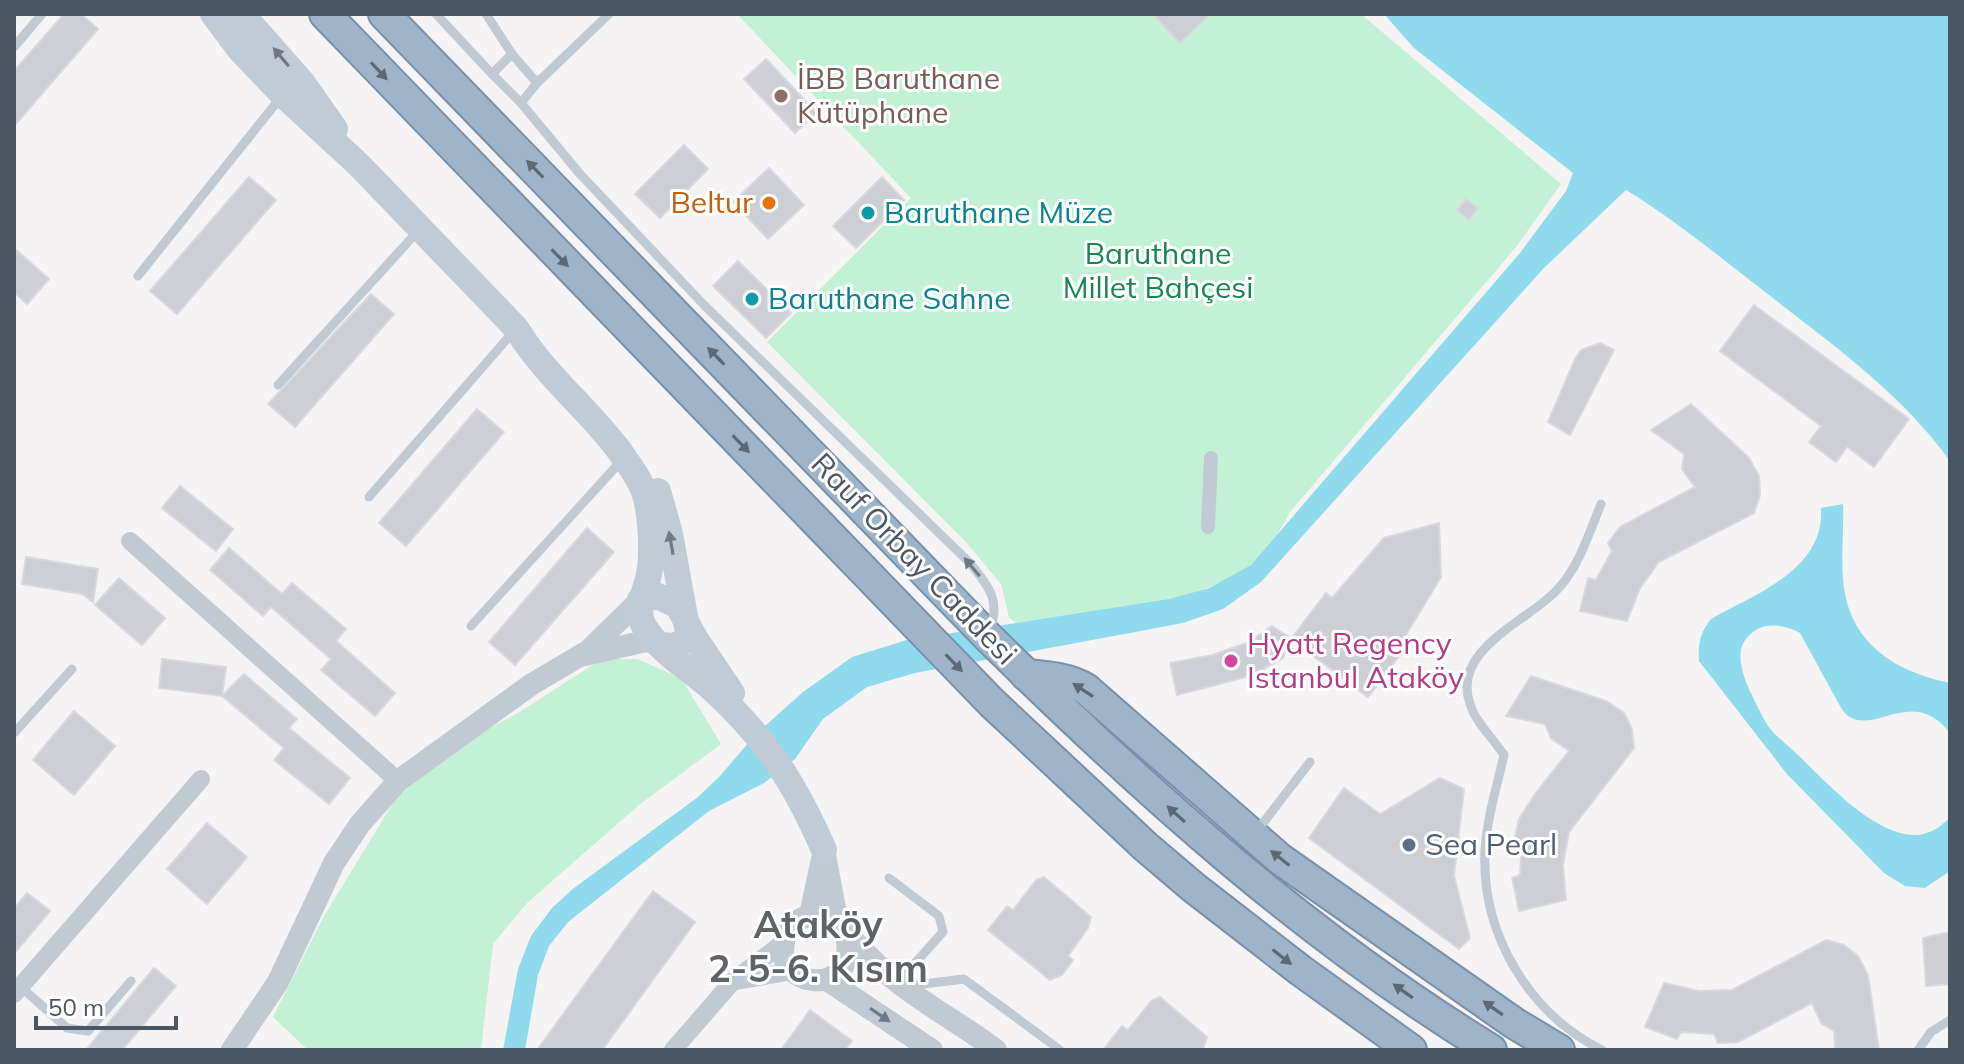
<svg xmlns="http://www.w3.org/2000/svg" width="1964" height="1064" font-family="Mulish,sans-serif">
<rect width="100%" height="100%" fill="#f5f3f3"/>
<g fill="#c3f1d5">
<path d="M737,14H1361L1561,184L1516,247L1290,512C1280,531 1267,554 1249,566C1192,607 1085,612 1016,623L1009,617L1001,584L966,542L767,342L911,198Z"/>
<polygon points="602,659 637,659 681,678 721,744 639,805 527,903 493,944 481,1050 308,1050 273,1017 323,918 396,798 455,746 518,713"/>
</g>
<g fill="#90daee">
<path d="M1384,14H1950V461C1902,394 1833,345 1769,295C1722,259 1677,221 1626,190L1544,268L1261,582L1223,609L1183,623L915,673L867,687L823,719L795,759L783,768L764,783L709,811L568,922L549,946L538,975L525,1050H503L518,969L531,936L552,908L574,888L698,797L720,776L756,734L803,692L852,657L907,640L1169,599L1209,588L1251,565L1520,253L1566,191L1573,173L1414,48Z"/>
<path d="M1843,504C1844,529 1841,555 1843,579C1848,643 1894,671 1950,683V733C1913,685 1876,735 1848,716C1844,713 1842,709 1840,706L1800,633C1781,622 1753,621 1742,646C1737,659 1745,682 1751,693C1756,704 1762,716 1768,726C1776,737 1789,746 1799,756C1827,783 1872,833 1913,835C1928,836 1941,827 1950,817V871L1925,888L1905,886L1884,873L1787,774L1699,661C1698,643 1700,633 1711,619C1755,594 1825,570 1821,508Z"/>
</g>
<g fill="#cdcfd5" stroke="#d7d9de" stroke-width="2">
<polygon points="64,14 81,14 98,29 14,126 14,71"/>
<polygon points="1152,14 1210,14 1180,43"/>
<polygon points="766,59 817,113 795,133 744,79"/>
<polygon points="684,145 708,169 660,218 635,194"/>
<polygon points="769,168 804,205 768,239 733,202"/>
<polygon points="249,177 276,200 177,314 150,291"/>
<polygon points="882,177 904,200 856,248 833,226"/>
<polygon points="1466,199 1478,208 1469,220 1457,210"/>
<polygon points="14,248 49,279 27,304 14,292"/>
<polygon points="738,261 791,313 766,338 713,286"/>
<polygon points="371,294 394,314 295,427 268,404"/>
<polygon points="1754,305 1909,419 1874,467 1847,447 1836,462 1809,442 1821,426 1720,351"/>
<polygon points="1600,343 1614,350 1570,435 1548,422 1575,359 1581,350"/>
<polygon points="1691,404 1749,458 1759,476 1760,495 1754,513 1659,562 1640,588 1627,621 1580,611 1588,578 1596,580 1612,551 1608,543 1620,527 1695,487 1682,469 1684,454 1651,430"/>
<polygon points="477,409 504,432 406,546 379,523"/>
<polygon points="180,486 233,529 216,551 162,508"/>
<polygon points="1439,523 1441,577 1398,648 1403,651 1368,697 1291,639 1326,593 1332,598 1384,538"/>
<polygon points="587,528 614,552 515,665 489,642"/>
<polygon points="229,548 282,594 292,583 346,629 336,641 395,693 375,716 321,670 331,659 271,607 263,616 210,570"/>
<polygon points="26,557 98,569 93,602 82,594 22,584"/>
<polygon points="119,578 165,618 142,645 95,605"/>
<polygon points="1272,626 1290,638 1283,658 1253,675 1177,695 1170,663 1213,655 1249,642"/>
<polygon points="162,659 226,667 222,696 159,688"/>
<polygon points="244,674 297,719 289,728 350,778 329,804 274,760 284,748 222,696"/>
<polygon points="1531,676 1606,701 1624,713 1632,729 1634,748 1569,832 1563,865 1566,900 1519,911 1512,878 1520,875 1522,843 1515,837 1519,819 1535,794 1569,751 1551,738 1545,724 1506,716"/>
<polygon points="74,711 115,746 74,795 33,760"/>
<polygon points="1440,778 1464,789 1454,876 1470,938 1459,949 1309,838 1344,788 1380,814"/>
<polygon points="207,823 247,857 207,904 167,869"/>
<polygon points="1044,877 1091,917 1088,928 1068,956 1073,960 1062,975 1050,980 988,930 1007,906 1013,910 1036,880"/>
<polygon points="653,891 695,922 602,1050 537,1050"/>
<polygon points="27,893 50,911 14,954 14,908"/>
<polygon points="1950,932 1950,984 1926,986 1923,938"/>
<polygon points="1826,940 1844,945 1858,956 1868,975 1879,1050 1835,1050 1834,1031 1821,1023 1812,1003 1738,1042 1718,1043 1714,1034 1681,1032 1677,1039 1645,1027 1664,983 1699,991 1732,990"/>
<polygon points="154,968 176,986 122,1050 86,1050"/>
<polygon points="1160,997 1207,1037 1203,1050 1103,1050 1122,1026 1128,1030 1152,1000"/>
<polygon points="810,1010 852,1041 845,1050 781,1050"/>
</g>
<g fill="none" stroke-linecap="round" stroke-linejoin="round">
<g stroke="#7690ad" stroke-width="34">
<g id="trunk">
<polyline points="325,14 992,703 1146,847 1193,887 1300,970 1411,1050"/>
<path d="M384,14L987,636C1142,789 1305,936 1491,1050"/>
<path d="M1026,675C1047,677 1068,678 1086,689L1280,859L1514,1023L1559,1050"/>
</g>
</g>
<g stroke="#c1cad2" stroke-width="9">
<polyline points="436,14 492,74"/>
<polyline points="486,14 512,54 537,83 609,14"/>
<polyline points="14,47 42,14"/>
<polyline points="512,54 492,74 521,103 537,83"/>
<path d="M521,103L580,174L704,305L970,563C988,586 1001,599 990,630"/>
<polyline points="138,276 281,97"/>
<polyline points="278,385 418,231"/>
<polyline points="369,497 514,331"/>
<path d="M1601,504C1589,533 1579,567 1557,590C1527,622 1451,649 1470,704C1476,723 1493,738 1504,755C1497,786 1487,818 1485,850C1481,933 1528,1013 1602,1050"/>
<polyline points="471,626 622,460"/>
<polyline points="14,733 72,669"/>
<polyline points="1256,832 1310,762"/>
<polyline points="889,878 939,916 943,932 898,982"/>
<polyline points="907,986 964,979 1060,1050"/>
<polyline points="21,987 67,1028 88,1031 131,981"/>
<polyline points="1918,1050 1931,1032 1950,1020"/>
</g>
<polyline stroke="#c1cad2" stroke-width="14" points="1208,527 1211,458"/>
<g stroke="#c1cad2" stroke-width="18">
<polyline points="130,541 398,781"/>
<polyline points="736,981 792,971"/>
<polyline points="14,994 201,779"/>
<polyline points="673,1050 733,981 783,943"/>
</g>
<g stroke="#c1cad2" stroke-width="22">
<polyline points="585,655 646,641 660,645"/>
<polyline points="824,850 838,924"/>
<polyline points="810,915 822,859"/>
<path d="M846,934C860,1002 769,988 785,938C791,918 816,908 834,921C841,925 845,933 851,938C864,951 877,965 891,977C923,1004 962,1024 996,1050"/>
<polyline points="827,980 932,1050"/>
<polyline points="232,1050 278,982 334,863 360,824 398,781 532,684 588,651 640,600"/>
</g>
<g stroke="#c1cbd6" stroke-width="26">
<path d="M213,14L240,50L283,95L359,165L516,328C544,375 589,409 621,453C630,466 641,480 645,495C651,515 653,554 649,574C646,592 634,609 644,626C659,652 689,668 711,688C765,737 795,783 824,850"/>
<polyline points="242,14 302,82 335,129"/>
<polyline points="658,491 670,534 688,633 685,641 674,646 660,645"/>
<polyline points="640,600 658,596 678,606 695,638 732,693"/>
</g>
<use href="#trunk" stroke="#9fb4c9" stroke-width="30"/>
</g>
<defs><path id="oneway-solid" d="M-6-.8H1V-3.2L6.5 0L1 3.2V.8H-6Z" transform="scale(2)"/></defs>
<g fill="#6e7984">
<use href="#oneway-solid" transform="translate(281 57) rotate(-130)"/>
<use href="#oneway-solid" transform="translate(671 543) rotate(-100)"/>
</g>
<g fill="#5b6976">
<use href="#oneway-solid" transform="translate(379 71) rotate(47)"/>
<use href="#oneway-solid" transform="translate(535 169) rotate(-134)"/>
<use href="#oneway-solid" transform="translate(560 258) rotate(46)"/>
<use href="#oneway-solid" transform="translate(716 356) rotate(-134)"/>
<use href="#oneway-solid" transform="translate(741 444) rotate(46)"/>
<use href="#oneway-solid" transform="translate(954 663) rotate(46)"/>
<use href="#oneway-solid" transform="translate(1083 690) rotate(-147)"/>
<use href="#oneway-solid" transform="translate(1176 814) rotate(-138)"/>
<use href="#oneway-solid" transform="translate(1280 858) rotate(-142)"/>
<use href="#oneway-solid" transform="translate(1282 957) rotate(38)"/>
<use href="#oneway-solid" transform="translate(1403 991) rotate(-145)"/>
<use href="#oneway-solid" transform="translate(1493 1008) rotate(-145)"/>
</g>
<g fill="#6e7983">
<use href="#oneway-solid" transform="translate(972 567) rotate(-130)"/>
<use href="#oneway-solid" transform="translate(880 1015) rotate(34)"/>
</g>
<circle fill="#8d6e63" stroke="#fff" stroke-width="3" cx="781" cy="96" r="8"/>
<circle fill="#e8710a" stroke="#fff" stroke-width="3" cx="769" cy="203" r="8"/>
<g fill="#0f9aa8" stroke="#fff" stroke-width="3">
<circle cx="868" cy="213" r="8"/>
<circle cx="752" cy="299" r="8"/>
</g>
<circle fill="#d1479c" stroke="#fff" stroke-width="3" cx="1231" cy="661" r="8"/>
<circle fill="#5c6f8a" stroke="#fff" stroke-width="3" cx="1409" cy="845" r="8"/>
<g text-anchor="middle" stroke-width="6" stroke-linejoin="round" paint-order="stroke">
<g font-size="30" fill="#785e54" stroke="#fff" text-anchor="start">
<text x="797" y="89">İBB Baruthane<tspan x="797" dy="34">Kütüphane</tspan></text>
</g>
<g font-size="30" fill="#c56008" stroke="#fff" text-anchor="end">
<text x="753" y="213">Beltur</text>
</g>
<g font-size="30" fill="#0d838f" stroke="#fff" text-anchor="start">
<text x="884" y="223">Baruthane Müze</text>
<text x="768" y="309">Baruthane Sahne</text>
</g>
<g font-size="30" fill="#17864f" stroke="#fff">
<text x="1158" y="264">Baruthane<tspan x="1158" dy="34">Millet Bahçesi</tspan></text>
</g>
<g font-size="30" fill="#4a5661" stroke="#fff">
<text transform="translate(914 559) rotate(46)" y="10">Rauf Orbay Caddesi</text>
</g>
<g font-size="30" fill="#b23c85" stroke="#fff" text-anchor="start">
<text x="1247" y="654">Hyatt Regency<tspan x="1247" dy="34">Istanbul Ataköy</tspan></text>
</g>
<g font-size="30" fill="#4e5e75" stroke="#fff" text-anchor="start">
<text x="1425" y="855">Sea Pearl</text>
</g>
<g font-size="38" font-weight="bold" fill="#5f6368" stroke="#fff">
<text x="818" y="938">Ataköy<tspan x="818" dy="44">2-5-6. Kısım</tspan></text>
</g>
</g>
<rect width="1964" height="1064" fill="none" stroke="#4a5661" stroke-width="32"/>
<path d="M36 1016v12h140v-12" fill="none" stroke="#4a5661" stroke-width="4"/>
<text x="48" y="1016" font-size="24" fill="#4a5661" stroke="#ffffff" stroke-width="6" paint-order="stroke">50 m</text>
</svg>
